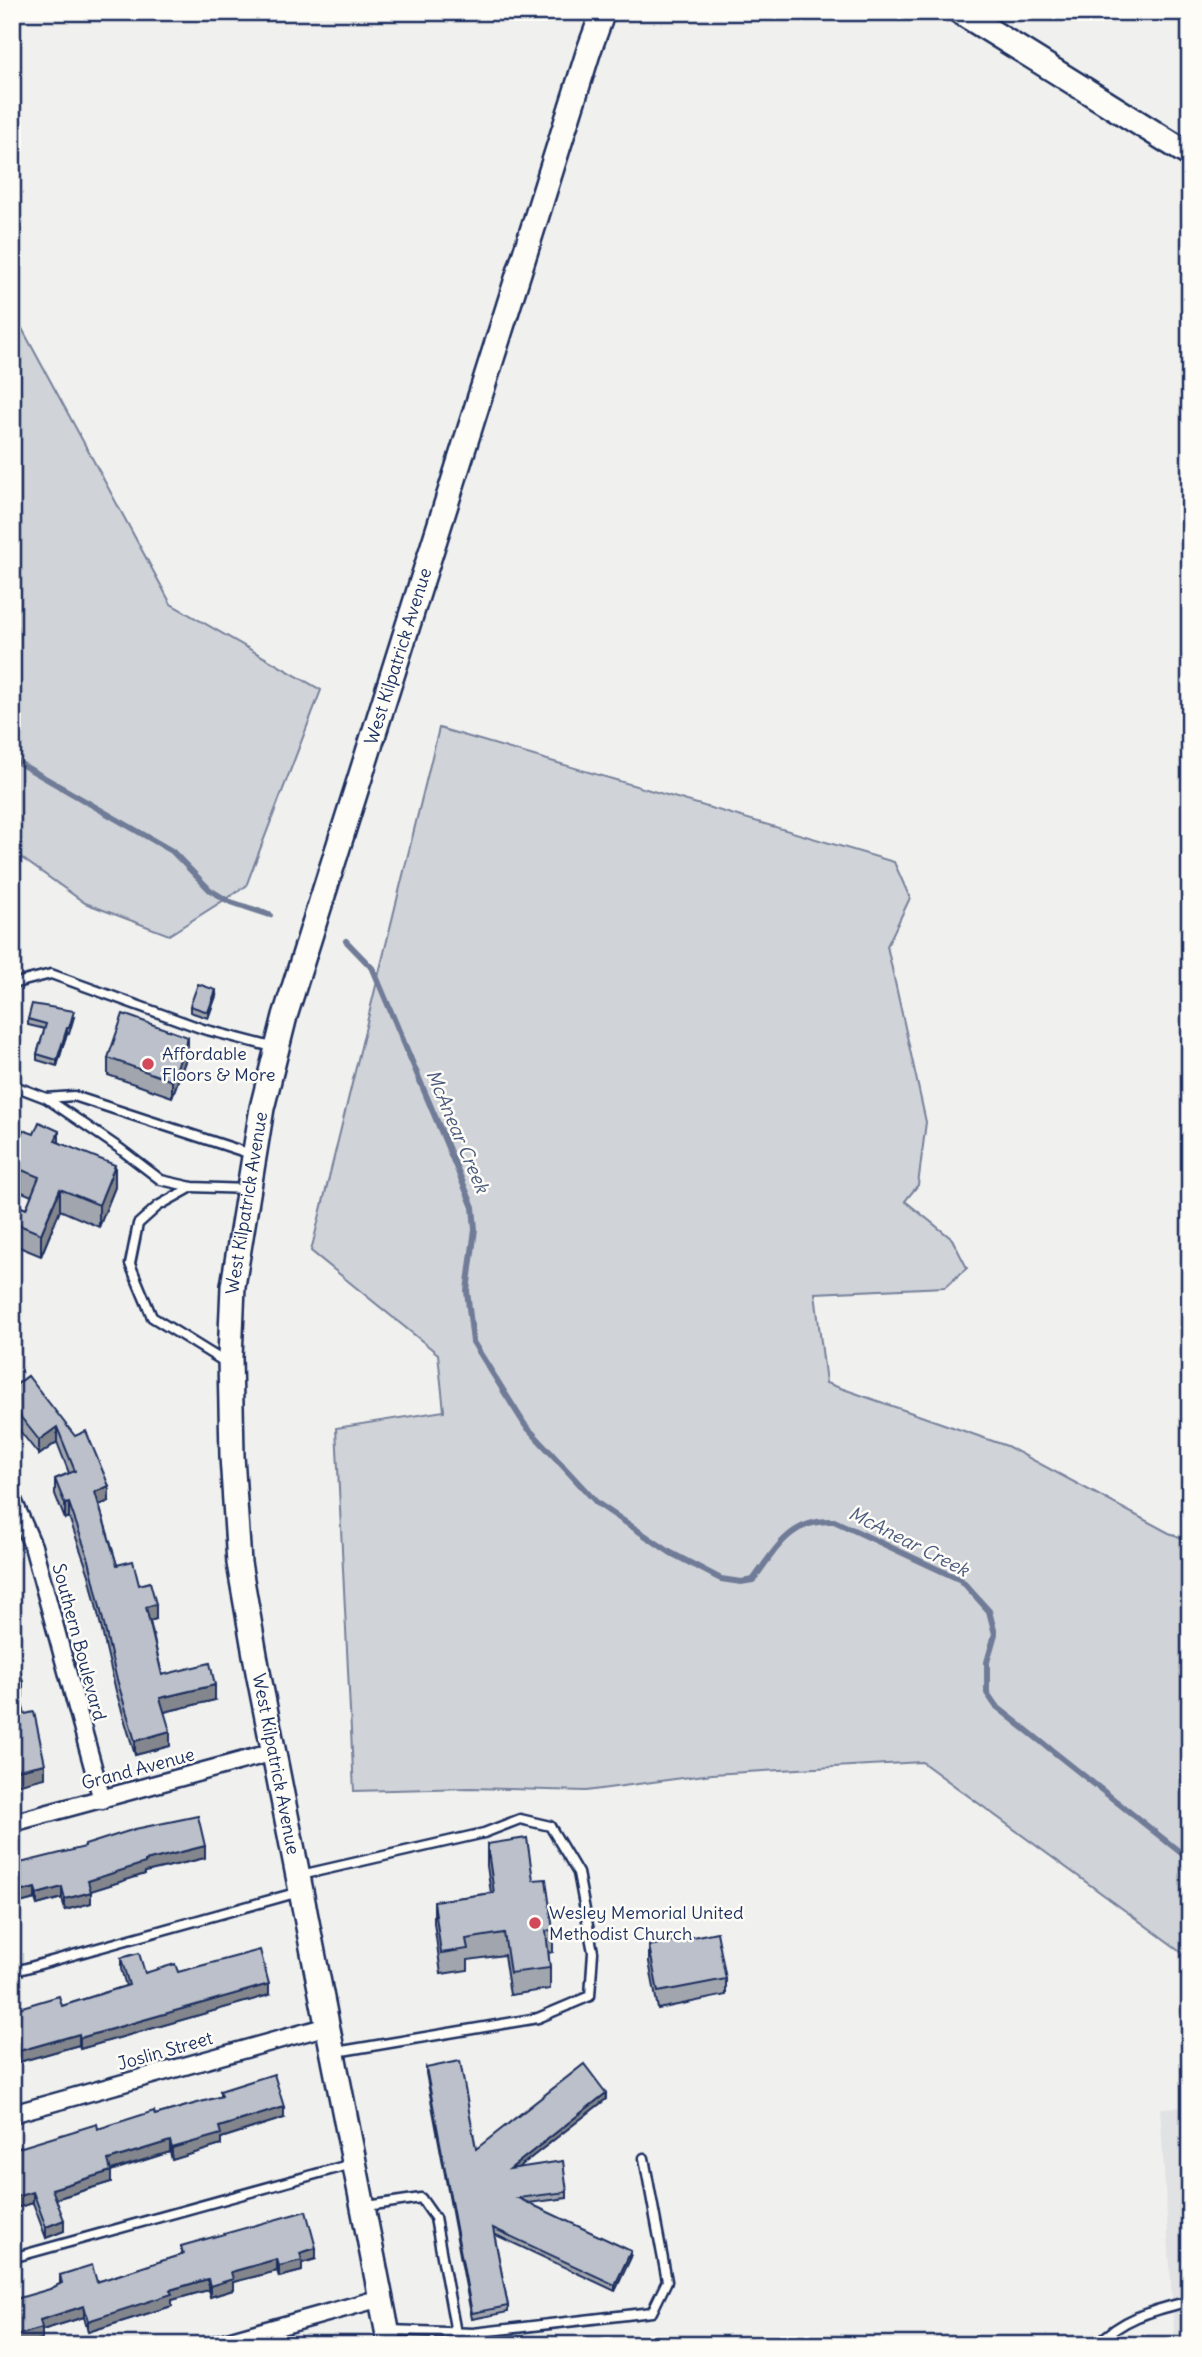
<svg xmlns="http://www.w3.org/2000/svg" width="1202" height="2357" font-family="Delius,sans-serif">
<rect width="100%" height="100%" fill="#f0f0ee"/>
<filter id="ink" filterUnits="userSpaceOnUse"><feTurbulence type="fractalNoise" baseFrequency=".0143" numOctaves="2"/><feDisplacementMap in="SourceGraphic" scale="14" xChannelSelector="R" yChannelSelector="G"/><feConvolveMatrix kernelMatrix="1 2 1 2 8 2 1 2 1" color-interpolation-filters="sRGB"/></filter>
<g filter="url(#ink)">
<polygon fill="#e0e2e3" points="1190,2107 1190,2345 1175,2345 1160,2108"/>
<g fill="#d0d3d8" stroke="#76819b" stroke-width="2">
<polygon points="12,310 171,604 321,690 246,886 169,935 85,903 12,851"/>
<polygon points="439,728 894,862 910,898 887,946 926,1122 918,1185 905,1201 952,1239 967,1268 945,1287 815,1293 826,1383 1007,1446 1169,1533 1190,1541 1190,1958 922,1762 712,1774 586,1791 471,1788 354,1791 336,1428 444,1411 438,1354 311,1251"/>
</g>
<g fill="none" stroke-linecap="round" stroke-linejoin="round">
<g stroke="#6f7b97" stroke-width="6">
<polyline points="12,759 172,851 210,890 228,901 270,915"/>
<path d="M346,941L373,969L473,1207L475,1229L467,1291L473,1342L525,1425L597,1503L671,1553L721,1579L741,1582L753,1580C777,1548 790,1519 834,1521L961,1580L989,1611L995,1634L987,1662V1693L996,1706L1190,1860"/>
</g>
<g stroke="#1b2f5e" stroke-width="13">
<g id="service">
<polyline points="12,984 51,974 203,1029 276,1048"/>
<polyline points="12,1085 46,1098 74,1096 251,1154"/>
<polyline points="46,1098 119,1148 161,1180 192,1187 247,1189"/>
<polyline points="192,1187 158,1206 138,1224 130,1264 152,1317 228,1364"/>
<polyline points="301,1875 484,1833 520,1819 550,1826 578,1873 593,1952 590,1996 538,2018 336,2052"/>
<polyline points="12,1972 299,1892"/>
<polyline points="367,2206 421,2198 435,2218 456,2333"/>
<polyline points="12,2258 352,2164"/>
<polyline points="390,2330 473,2333 652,2312 667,2281 644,2158"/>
<path d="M1097,2345C1123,2317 1155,2310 1190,2301"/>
</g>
</g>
<g stroke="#1b2f5e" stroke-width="21">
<g id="minor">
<polyline points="12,1498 33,1546 102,1800"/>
<polyline points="12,1823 274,1752"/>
<polyline points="12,2114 328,2026"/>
<polyline points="213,2345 381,2298"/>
</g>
</g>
<g stroke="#1b2f5e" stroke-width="28">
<g id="secondary">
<polyline points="960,12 1190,155"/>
<path id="s1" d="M390,2345L258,1672L239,1563L232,1456L230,1357L233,1286L262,1108L285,1016L589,50L603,12"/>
</g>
</g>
<use href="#service" stroke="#fdfcf7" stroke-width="8"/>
<use href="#minor" stroke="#fdfcf7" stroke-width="16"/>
<use href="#secondary" stroke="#fdfcf7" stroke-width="23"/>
</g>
<g fill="#a1a5ae" stroke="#1b2f5e" stroke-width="2">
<polygon points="216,996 208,1018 190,1012 190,1006"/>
<polygon points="74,1017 69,1034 67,1033 57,1066 37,1060 37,1054 45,1029 28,1025 28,1019"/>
<polygon points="188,1053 172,1097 108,1075 108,1058"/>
<polygon points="34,1134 59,1142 115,1187 99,1227 60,1210 41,1256 12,1244 12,1203 26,1209 32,1196 12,1188 12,1155"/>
<polygon points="28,1376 109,1501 99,1505 117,1565 139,1585 156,1619 150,1621 162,1675 215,1700 164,1712 170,1746 135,1755 116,1691 89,1575 69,1517 65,1519 55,1494 55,1479 69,1473 57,1442 39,1455 12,1421 12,1388"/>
<polygon points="487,1844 533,1880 553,1930 553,1952 548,1953 550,1968 550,1989 510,1995 504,1955 468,1960 468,1970 441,1974 434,1923 434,1901 491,1893 487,1866"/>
<polygon points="205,1858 145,1872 145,1874 90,1891 91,1903 65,1910 62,1898 37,1905 35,1899 12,1905 12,1865"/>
<polygon points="649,1946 726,1979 726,1995 658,2009 649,1962"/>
<polygon points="121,1958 145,1973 178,1972 269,1995 80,2049 79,2045 12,2064 12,2010 62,2006 126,1986 121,1969"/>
<polygon points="426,2068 476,2149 606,2099 519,2167 567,2192 567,2198 528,2203 631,2257 615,2291 494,2234 508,2306 508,2312 472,2319 426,2073"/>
<polygon points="220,2091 284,2118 221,2138 221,2145 172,2160 170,2152 111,2171 111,2182 56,2199 64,2231 46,2238 33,2203 12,2209 98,2129 155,2115 220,2097"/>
<polygon points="181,2246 316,2259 302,2263 302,2271 279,2277 277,2271 233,2282 233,2290 210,2297 208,2290 172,2300 172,2306 88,2332 84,2317 42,2330 42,2339 23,2345 12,2345 50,2289 60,2284 60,2275 97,2282 181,2255"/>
</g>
<g fill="#83868d" stroke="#1b2f5e" stroke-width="2">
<polygon points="216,990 216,996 208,1018 208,1012"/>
<polygon points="67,1028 67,1033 57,1066 57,1060"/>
<polygon points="188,1037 188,1053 172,1097 172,1081"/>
<polygon points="59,1131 59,1152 55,1141"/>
<polygon points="115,1165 115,1187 99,1227 99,1205"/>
<polygon points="60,1189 60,1210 41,1256 41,1234"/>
<polygon points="57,1427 57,1442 39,1455 39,1440"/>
<polygon points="109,1486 109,1501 95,1507 95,1492"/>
<polygon points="69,1503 69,1517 65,1519 65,1504"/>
<polygon points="156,1604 156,1619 146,1622 146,1607"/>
<polygon points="23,1682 23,1697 16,1699 16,1684"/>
<polygon points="215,1685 215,1700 160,1713 160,1698"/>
<polygon points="170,1731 170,1746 135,1755 135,1741"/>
<polygon points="45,1764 45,1778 12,1786 12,1771"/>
<polygon points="205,1846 205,1858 145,1872 145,1874 88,1892 88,1881 145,1861"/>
<polygon points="62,1887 62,1898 37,1905 37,1894"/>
<polygon points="35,1888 35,1899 12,1905 12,1894"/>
<polygon points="91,1892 91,1903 65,1910 65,1899"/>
<polygon points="269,1984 269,1995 80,2049 80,2038"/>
<polygon points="79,2034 79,2045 12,2064 12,2053"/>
<polygon points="606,2093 606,2099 510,2174 510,2169"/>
<polygon points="284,2107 284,2118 221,2138 221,2145 172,2160 172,2148 219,2127"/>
<polygon points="170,2141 170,2152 108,2171 108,2160"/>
<polygon points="111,2171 111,2182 52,2200 52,2189"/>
<polygon points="33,2192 33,2203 12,2209 12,2198"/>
<polygon points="64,2220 64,2231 46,2238 46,2227"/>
<polygon points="316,2248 316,2259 302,2263 302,2271 279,2277 279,2266 300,2253"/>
<polygon points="631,2251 631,2257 615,2291 615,2285"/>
<polygon points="277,2259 277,2271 233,2282 233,2290 210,2297 210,2286 231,2272"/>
<polygon points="208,2279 208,2290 172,2300 172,2306 88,2332 88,2321 170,2290"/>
<polygon points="84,2306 84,2317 42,2330 42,2339 23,2345 12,2345 12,2337 40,2320"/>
</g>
<g fill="#bbc0ca" stroke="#1b2f5e" stroke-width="2">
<polygon points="198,984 216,990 208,1012 190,1006"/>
<polygon points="32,1004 74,1011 69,1028 67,1028 57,1060 37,1054 46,1024 28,1019"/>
<polygon points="123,1014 188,1037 172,1081 108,1058"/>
<polygon points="39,1122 59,1131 55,1141 115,1165 99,1205 60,1189 41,1234 12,1222 12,1203 26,1209 39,1177 12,1166 12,1155 23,1130 34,1134"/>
<polygon points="28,1376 75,1436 86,1431 109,1486 95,1492 117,1565 133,1561 139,1585 150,1582 156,1604 146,1607 162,1675 210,1663 215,1685 160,1698 170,1731 135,1741 116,1676 89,1560 69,1503 65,1504 55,1479 75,1471 57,1427 39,1440 12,1406 12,1388"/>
<polygon points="12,1643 23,1682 16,1684 25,1714 34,1712 45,1764 12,1771"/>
<polygon points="198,1816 205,1846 145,1861 145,1863 88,1881 91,1892 65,1899 62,1887 37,1894 35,1888 12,1894 12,1865 85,1847 85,1845 135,1829"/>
<polygon points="527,1838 533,1880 546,1879 553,1930 546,1931 550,1968 510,1973 504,1933 466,1939 468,1949 441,1953 434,1901 494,1893 487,1844"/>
<polygon points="717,1932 726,1979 658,1992 649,1946"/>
<polygon points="260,1950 269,1984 80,2038 79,2034 12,2053 12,2022 14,2021 12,2010 59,1996 62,2006 129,1985 121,1958 139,1953 145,1973 175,1964 178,1972"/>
<polygon points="460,2061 476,2149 584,2064 606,2093 510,2169 563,2161 567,2192 518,2198 631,2251 615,2285 493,2228 508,2306 472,2313 426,2068"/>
<polygon points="274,2074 284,2107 219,2127 221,2134 172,2148 170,2141 108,2160 111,2171 52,2189 64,2220 46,2227 33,2192 12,2198 12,2150 97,2124 98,2129 154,2111 155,2115 222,2096 220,2091"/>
<polygon points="306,2211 316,2248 300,2253 302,2260 279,2266 277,2259 231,2272 233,2279 210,2286 208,2279 170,2290 172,2294 88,2321 84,2306 40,2320 42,2328 12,2337 12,2300 50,2289 62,2283 60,2275 92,2265 97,2282 183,2254 181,2246"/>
</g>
</g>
<g fill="#d1495b" stroke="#fdfcf7" stroke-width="2.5">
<circle cx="148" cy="1064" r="7"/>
<circle cx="535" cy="1923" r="7"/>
</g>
<g text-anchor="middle" stroke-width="5" stroke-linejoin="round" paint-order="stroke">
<g font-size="18" fill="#1b2f5e" stroke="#fdfcf7">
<text dy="6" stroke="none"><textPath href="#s1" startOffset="1726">West Kilpatrick Avenue</textPath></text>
<text dy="6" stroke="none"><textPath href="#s1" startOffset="1158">West Kilpatrick Avenue</textPath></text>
<text transform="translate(79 1642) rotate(75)" y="6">Southern Boulevard</text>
<text transform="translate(276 1764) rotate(79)" y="6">West Kilpatrick Avenue</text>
<text transform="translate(138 1769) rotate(-15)" y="6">Grand Avenue</text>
<text transform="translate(165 2051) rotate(-16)" y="6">Joslin Street</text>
</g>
<g font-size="18" fill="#1b2f5e" stroke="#fdfcf7" text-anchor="start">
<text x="162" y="1060">Affordable<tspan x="162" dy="21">Floors &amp; More</tspan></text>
<text x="549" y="1919">Wesley Memorial United<tspan x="549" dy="21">Methodist Church</tspan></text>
</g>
<g font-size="19" font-style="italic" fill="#4c5b7f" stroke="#fdfcf7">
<text transform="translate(458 1131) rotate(67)" y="7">McAnear Creek</text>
<text transform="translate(909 1541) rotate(27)" y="7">McAnear Creek</text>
</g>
</g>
<rect width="1202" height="2357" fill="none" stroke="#fdfcf7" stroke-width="42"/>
<rect x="21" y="21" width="1160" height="2315" fill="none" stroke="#1b2f5e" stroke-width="2.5" filter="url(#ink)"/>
</svg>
